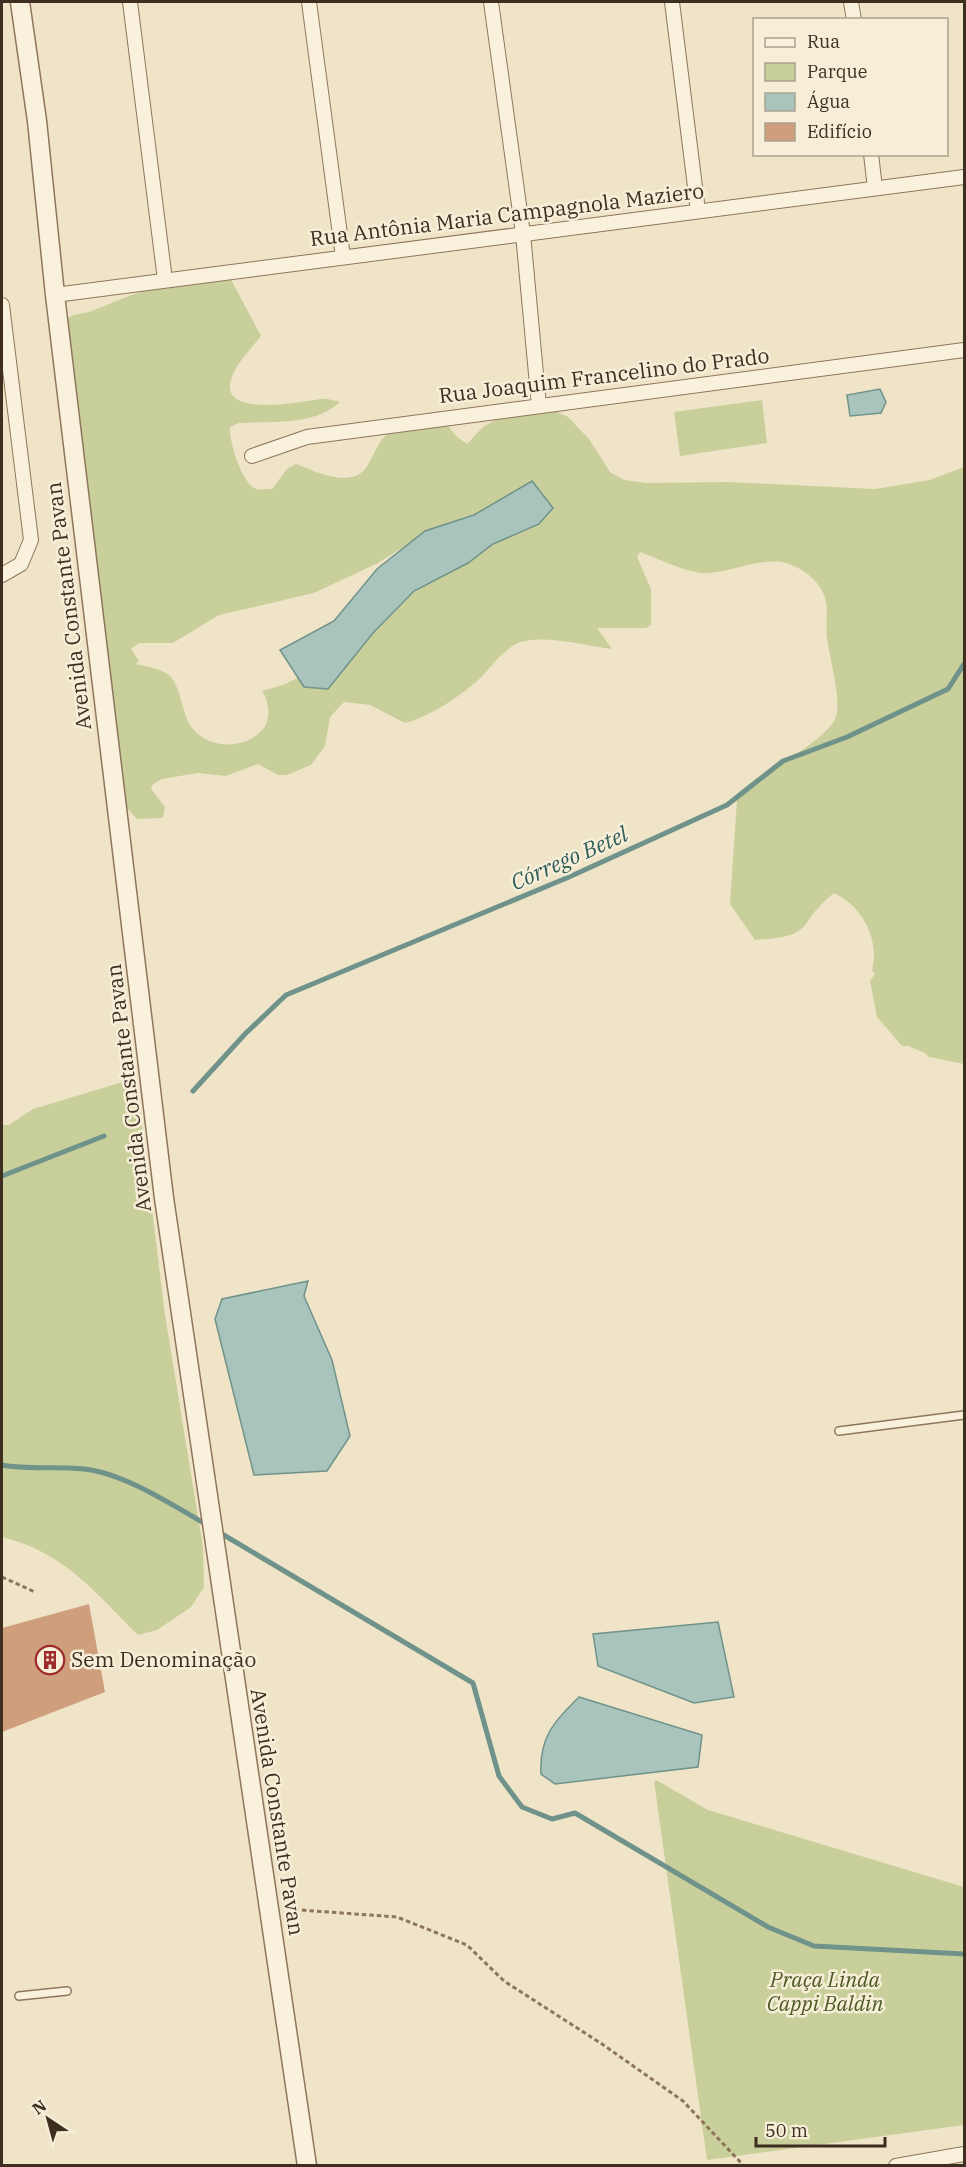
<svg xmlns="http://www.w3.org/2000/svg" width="966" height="2167" font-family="'IBM Plex Serif',serif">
<rect width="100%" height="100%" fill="#f0e4c8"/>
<g fill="#c9cf9b" fill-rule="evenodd">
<path d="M226,270L261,336C252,348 239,361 233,374C212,421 303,401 321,399C328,398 334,401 340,402C314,426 273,421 239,423L230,427C229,441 242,485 257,489C261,490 268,489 272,489L287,469L296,464C315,471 350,489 366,468C372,459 377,444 385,436C402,421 427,425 448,426L456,436L467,444L483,427L512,410L551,409L568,417L589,439L610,472L624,480L647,483L728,482L875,489L930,480L964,467V1064L929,1057L925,1053L908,1046H902L877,1017L870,981L875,974L872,970C880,939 862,906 834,893C822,902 814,912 806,924C794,940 770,938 755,940L730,904L737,800L732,799C761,768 806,756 833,723C845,708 829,657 827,638C825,625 829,610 825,598C820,580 802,568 786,563C758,556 725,576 700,573C681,570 659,559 640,552L637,557L651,589V625L646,628H597L612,649C585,646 552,636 525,641C504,645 491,669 476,682C457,698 429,717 405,723L370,705L344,702L330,717L325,746L311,765L287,775H278L258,764L226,776L198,773L162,779L153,784L151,789L165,807L163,818L137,819L126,807L65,320L73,315L89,312L134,294ZM510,524L378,618L351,652L283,685L262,691C268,700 270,710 267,721C265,730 256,736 249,740C226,750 197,743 187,719C182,707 179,685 170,676C161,668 148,667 136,664L139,661L131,649L139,643H173L219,615L314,593L378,563L434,528Z"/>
<polygon points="762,400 767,443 680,456 674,412"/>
<path d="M136,1078L165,1315L203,1547L204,1587L191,1607L157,1630L138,1635C94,1592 66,1553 2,1537V1125H9L33,1109Z"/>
<polygon points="654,1781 658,1781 708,1810 964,1887 964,2125 707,2160"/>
</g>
<g fill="#a9c4bc" stroke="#6f938a" stroke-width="1.5">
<polygon points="880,389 886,402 881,413 850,416 847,395"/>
<polygon points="532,481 553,508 539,524 493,544 468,563 414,591 373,633 328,689 304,687 280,650 334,621 377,569 425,531 474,515"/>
<polygon points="308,1281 304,1296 332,1360 350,1436 327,1471 254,1475 215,1319 222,1299"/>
<polygon points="718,1622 734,1697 694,1703 598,1666 593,1634"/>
<path d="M579,1697L702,1735L698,1767L555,1784L541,1774C539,1737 554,1722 579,1697Z"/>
</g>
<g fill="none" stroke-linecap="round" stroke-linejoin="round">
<g stroke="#6f938a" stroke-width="5">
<polyline points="193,1091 245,1034 286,995 569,877 727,805 783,761 847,737 948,689 964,664"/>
<polyline points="2,1176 104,1136"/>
<path d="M2,1465C29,1470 56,1466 84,1469C124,1473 174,1506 209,1526"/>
<polyline points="217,1531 473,1683 499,1776 522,1807 552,1819 575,1813 768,1927 814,1946 964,1954"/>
</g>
</g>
<polygon fill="#cf9f7d" points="89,1604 105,1692 2,1732 2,1628"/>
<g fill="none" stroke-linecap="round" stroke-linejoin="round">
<g stroke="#8d765c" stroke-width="10">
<g id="service">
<polyline points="839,1431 964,1415"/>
<polyline points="19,1996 67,1991"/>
</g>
</g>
<g stroke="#8d765c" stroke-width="16">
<g id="minor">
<polyline points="130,2 165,280"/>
<polyline points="309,2 343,257"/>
<polyline points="491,2 523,234 539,406"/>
<polyline points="672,2 698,211"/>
<polyline points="851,2 854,20"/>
<polyline points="871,154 875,188"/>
<polyline points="55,295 964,177"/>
<polyline points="2,305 31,540 21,564 2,575"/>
<polyline points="252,456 307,437 964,350"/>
<polyline points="896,2166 964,2154"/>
</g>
</g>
<g stroke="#8d765c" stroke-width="21">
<polyline id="tertiary" points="20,2 37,121 55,295 164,1198 307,2166"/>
</g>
<g stroke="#8d765c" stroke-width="3" stroke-dasharray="4.5 3" stroke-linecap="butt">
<polyline points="2,1577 35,1592"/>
<polyline points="287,1909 397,1917 467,1945 504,1981 602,2044 683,2101 744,2166"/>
</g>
<use href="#service" stroke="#faf1dc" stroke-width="7"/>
<use href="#minor" stroke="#faf1dc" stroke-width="14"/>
<use href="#tertiary" stroke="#faf1dc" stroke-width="18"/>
</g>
<defs>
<g id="building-ring" transform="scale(1.5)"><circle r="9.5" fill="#f7eed8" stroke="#9e2a2b" stroke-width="1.5"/><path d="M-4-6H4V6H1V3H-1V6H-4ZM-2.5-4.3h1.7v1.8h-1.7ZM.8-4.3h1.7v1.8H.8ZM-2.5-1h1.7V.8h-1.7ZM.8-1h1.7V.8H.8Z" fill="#9e2a2b"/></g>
</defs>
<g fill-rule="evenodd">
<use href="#building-ring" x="50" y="1660"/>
</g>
<g text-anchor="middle" stroke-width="5" stroke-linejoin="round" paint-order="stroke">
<g font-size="21" fill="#3d2e20" stroke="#f7eed8">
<text transform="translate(507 215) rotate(-7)" y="7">Rua Antônia Maria Campagnola Maziero</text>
<text transform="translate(604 376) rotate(-7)" y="7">Rua Joaquim Francelino do Prado</text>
<text transform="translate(69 606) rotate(-97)" y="7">Avenida Constante Pavan</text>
<text transform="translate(129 1088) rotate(-97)" y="7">Avenida Constante Pavan</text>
<text transform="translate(277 1812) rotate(81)" y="7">Avenida Constante Pavan</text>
</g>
<g font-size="21" fill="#3d2e20" stroke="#f7eed8" text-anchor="start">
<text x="71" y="1667">Sem Denominação</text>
</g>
<g font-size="21" font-style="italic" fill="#4d5a26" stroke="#f7eed8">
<text x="825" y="1987">Praça Linda<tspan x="825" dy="24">Cappi Baldin</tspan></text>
</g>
<g font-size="22" font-style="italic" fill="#2f5d5a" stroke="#f7eed8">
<text transform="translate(569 858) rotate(-24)" y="8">Córrego Betel</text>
</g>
</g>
<rect width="966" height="2167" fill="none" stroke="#3d2e20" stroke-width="6"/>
<rect x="753" y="18" width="195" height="138" fill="#f7eed8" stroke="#ada18e" stroke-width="1.5"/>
<rect x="765" y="38" width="30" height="9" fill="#faf1dc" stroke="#ada18e" stroke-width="1.5"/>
<text x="807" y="48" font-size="18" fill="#3d2e20">Rua</text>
<rect x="765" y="63" width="30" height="18" fill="#c9cf9b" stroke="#ada18e" stroke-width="1.5"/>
<text x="807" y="78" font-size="18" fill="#3d2e20">Parque</text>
<rect x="765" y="93" width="30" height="18" fill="#a9c4bc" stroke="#ada18e" stroke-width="1.5"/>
<text x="807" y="108" font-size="18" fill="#3d2e20">Água</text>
<rect x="765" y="123" width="30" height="18" fill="#cf9f7d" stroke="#ada18e" stroke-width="1.5"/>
<text x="807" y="138" font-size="18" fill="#3d2e20">Edifício</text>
<g transform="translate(48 2119) rotate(324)" stroke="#f7eed8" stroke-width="4.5" paint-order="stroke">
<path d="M0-4.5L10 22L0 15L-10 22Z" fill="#3d2e20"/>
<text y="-9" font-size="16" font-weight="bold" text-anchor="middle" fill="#3d2e20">N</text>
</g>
<path d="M756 2137v9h129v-9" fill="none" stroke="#3d2e20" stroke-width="3"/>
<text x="765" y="2137" font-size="18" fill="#3d2e20" stroke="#f7eed8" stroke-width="4.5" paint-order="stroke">50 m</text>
</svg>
